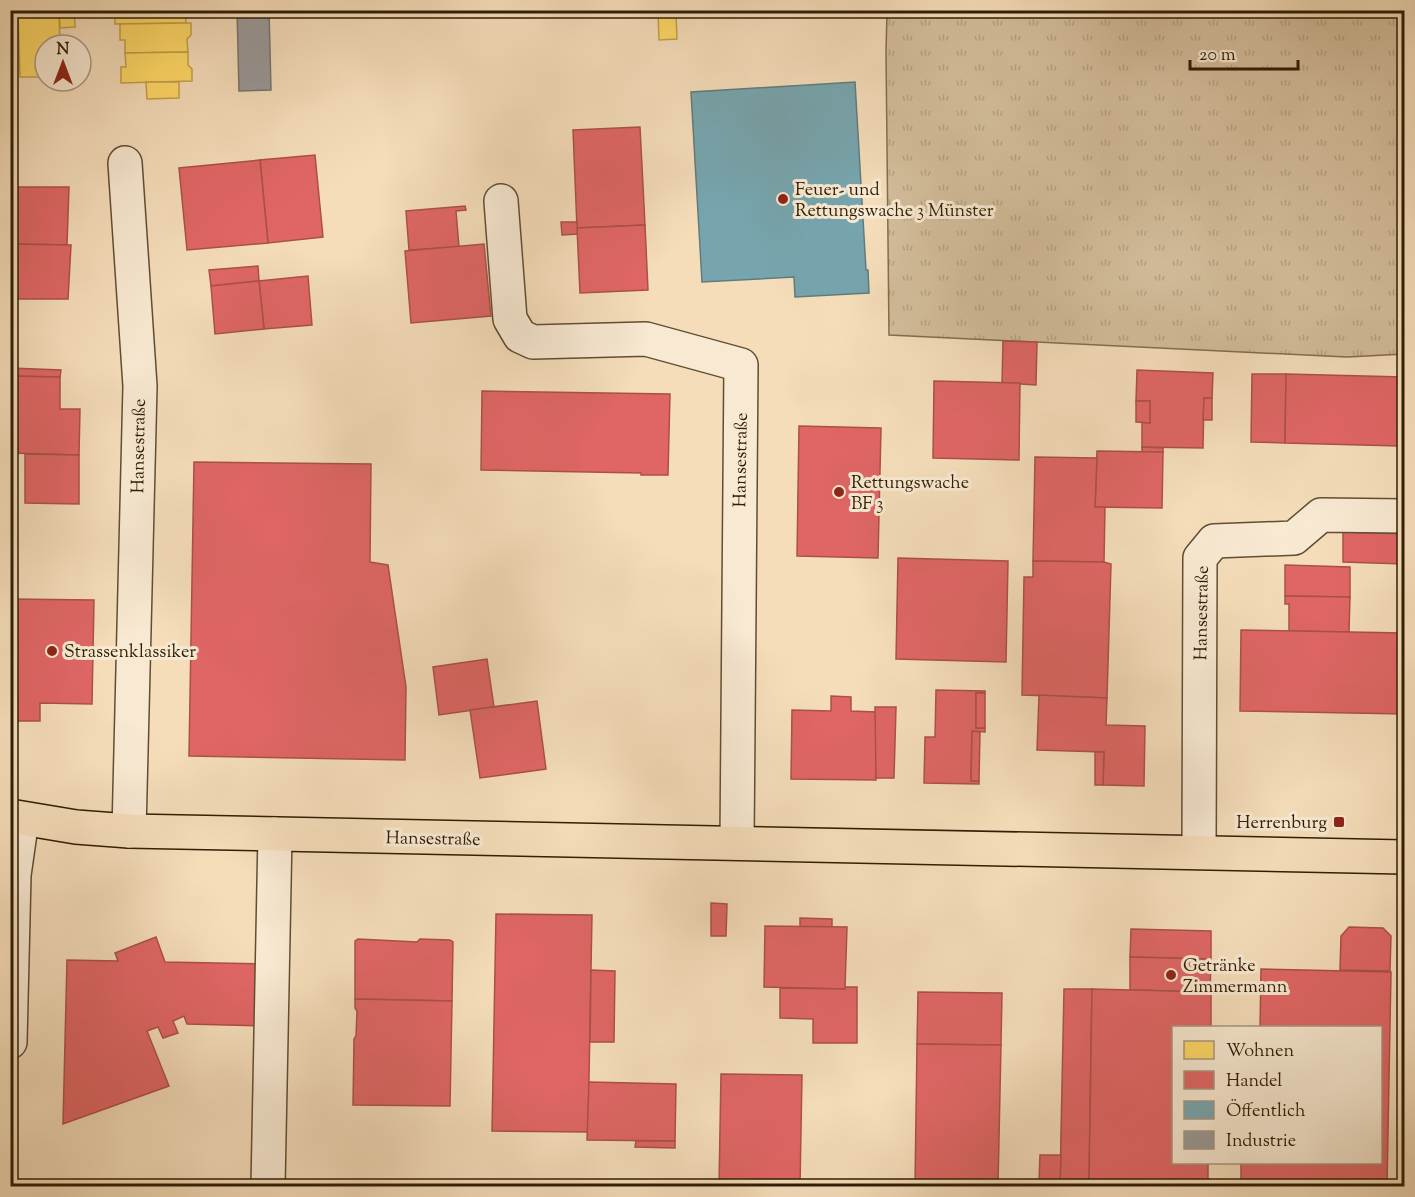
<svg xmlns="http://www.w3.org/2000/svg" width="1415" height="1197" font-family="'Sorts Mill Goudy',serif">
<defs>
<pattern id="grass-tufts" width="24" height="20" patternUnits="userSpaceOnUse" patternTransform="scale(1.5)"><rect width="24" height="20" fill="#d3bd9b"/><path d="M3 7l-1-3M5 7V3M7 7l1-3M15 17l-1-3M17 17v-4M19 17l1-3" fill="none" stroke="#b5a284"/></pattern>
</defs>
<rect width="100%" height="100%" fill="#f5ddba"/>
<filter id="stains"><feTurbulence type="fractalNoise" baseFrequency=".00333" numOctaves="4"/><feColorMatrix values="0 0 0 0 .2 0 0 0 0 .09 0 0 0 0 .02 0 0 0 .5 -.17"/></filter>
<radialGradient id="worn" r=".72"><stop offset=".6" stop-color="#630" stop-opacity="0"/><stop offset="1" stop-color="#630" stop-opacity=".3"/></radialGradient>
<polygon fill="url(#grass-tufts)" stroke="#816e50" stroke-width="1.5" points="887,11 1404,11 1404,354 1347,357 889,335 886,52"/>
<g fill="#ffd966" stroke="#c1a149" stroke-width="1.5">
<polygon points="59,10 74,10 75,27 60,28"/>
<polygon points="115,10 185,10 186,23 115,24"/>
<polygon points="658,10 674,10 674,14 676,14 677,39 659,40"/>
<polygon points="59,12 60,45 45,45 45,77 20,77 18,13"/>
<polygon points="186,23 191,23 191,35 187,39 188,52 125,53 125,40 120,40 120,24"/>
<polygon points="188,52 188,65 192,69 192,81 121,83 121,67 126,67 125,53"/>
<polygon points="146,82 179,82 179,98 147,99"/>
</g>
<g fill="#e06666" stroke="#ab5049" stroke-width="1.5">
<polygon points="640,127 645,225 577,228 573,130"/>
<polygon points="315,155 323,237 268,243 260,160"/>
<polygon points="260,160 268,243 187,250 179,168"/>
<polygon points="14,187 69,187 67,245 13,244"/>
<polygon points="465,206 466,210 456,211 459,247 409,250 406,211"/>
<polygon points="561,222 577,222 578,234 562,235"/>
<polygon points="645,225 648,290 580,293 577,228"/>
<polygon points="11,244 71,245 68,299 11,299"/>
<polygon points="484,244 491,316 411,323 405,251"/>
<polygon points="258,266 259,281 211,286 209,270"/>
<polygon points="308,276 312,325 264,329 259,281"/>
<polygon points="259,281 264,329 215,334 211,286"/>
<polygon points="1003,341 1037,342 1036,385 1002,383"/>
<polygon points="10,368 61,370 60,377 10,376"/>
<polygon points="1137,370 1213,373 1212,398 1204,398 1203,448 1142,447 1142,422 1150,423 1150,401 1136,401"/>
<polygon points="1252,374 1286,374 1285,443 1251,442"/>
<polygon points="1286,374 1404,377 1404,497 1399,497 1400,446 1285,443"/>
<polygon points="10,376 60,377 60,409 80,409 79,455 10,453"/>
<polygon points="934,381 1020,383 1019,460 933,458"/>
<polygon points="482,391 670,394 668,475 641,475 641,473 481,470"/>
<polygon points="1204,398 1212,398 1212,420 1203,420"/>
<polygon points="1136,401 1150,401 1150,423 1136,422"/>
<polygon points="799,426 881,428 878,558 797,556"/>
<polygon points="1142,447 1163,448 1163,452 1142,452"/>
<polygon points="1097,451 1163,452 1162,508 1095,507"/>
<polygon points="25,454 79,455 79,504 25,503"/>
<polygon points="1035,457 1097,458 1095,507 1105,507 1104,562 1033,561"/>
<polygon points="194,462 371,464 370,562 388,565 406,687 405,760 189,756"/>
<polygon points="1343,532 1404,534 1404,564 1343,562"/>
<polygon points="898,558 1008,561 1006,662 896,659"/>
<polygon points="1033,561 1104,562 1111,564 1107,698 1022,695 1024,577 1033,577"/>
<polygon points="1285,565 1350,567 1350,597 1285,596"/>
<polygon points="1285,596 1350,597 1349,632 1289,631 1289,604 1285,604"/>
<polygon points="10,599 94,600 92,704 40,703 40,721 10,721"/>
<polygon points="1241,630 1404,633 1404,714 1240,711"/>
<polygon points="487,659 494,707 439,715 433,667"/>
<polygon points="936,690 985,691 985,693 976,693 976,728 985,728 985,732 972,731 971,781 979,781 979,784 924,783 925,737 935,737"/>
<rect x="976" y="693" width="9" height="35"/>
<polygon points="1039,695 1107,698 1106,725 1145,726 1144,786 1103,785 1104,752 1037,750"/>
<polygon points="831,696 851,697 851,711 876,712 876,780 791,779 792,710 831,711"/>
<polygon points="537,701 546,769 480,778 470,710"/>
<polygon points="875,707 896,707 894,778 876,778"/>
<polygon points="972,731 980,732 979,781 971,781"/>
<polygon points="1095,752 1104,752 1103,785 1095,785"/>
<polygon points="711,903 727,904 726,936 711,936"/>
<polygon points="496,914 592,915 588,1132 492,1131"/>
<polygon points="800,918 832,919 832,927 800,927"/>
<polygon points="765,926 847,927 845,989 764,987"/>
<polygon points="1349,927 1383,928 1391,936 1390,971 1340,970 1341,936"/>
<polygon points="1131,929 1211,931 1211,959 1130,957"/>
<polygon points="156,937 165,962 269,964 268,1026 187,1024 184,1016 173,1021 178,1033 163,1038 158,1027 147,1031 169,1086 63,1124 67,960 118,961 115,953"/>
<polygon points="358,939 417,942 420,939 450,940 453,942 452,1001 355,999 355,941"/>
<polygon points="1130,957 1211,959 1210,992 1130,990"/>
<polygon points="1261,969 1391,972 1387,1186 1241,1186 1241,1162 1380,1162 1380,1028 1260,1028"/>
<polygon points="591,970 615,971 614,1042 590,1042"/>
<polygon points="846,987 857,987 857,1043 813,1043 813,1019 780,1018 780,988 845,989"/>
<polygon points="1064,989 1092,989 1089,1182 1060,1182"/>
<polygon points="1092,989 1211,992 1211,1028 1174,1028 1174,1162 1208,1162 1208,1183 1089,1182"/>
<polygon points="918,992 1002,993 1001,1045 917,1044"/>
<polygon points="355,999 452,1001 450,1106 353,1105 354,1039 356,1036 357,1011 355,1008"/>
<polygon points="917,1044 1001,1045 998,1186 915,1186"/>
<polygon points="721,1074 802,1075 800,1186 719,1186"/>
<polygon points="589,1082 676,1084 675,1141 587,1140"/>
<polygon points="636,1141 675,1141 675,1148 635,1147"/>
<polygon points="1040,1155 1061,1155 1060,1182 1039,1182"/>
<polygon points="1120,1182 1147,1183 1147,1186 1120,1186"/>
<polygon points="631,1184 674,1185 674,1186 631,1186"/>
</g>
<polygon fill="#76a5af" stroke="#617c7c" stroke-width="1.5" points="855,82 866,270 868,270 869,293 795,297 794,277 702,282 691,92"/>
<polygon fill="#999" stroke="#79746c" stroke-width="1.5" points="237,10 269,10 271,90 239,91"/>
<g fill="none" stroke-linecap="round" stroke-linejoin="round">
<g stroke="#604e32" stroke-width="36">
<g id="minor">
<polyline points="125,163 140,386 129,831"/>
<polyline points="501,201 510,319 520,336 533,342 646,339 741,365 737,843"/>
<polyline points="1199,852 1200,558 1214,541 1294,538 1321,515 1404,516"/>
<polyline points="10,1042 14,875 22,819"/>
<polyline points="268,1186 275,834"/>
</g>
</g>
<g stroke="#2f1e04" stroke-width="36">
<polyline id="major" points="10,816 76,827 129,831 1404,857"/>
</g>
<use href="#minor" stroke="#f8e9d2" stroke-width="33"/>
<use href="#major" stroke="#f5ddba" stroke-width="33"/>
</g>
<g fill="#8f2418" stroke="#f8e9d2" stroke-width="2">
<circle cx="783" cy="199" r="6"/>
<circle cx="839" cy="492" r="6"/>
<circle cx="52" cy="651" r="6"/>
<rect x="1333" y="816" width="12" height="12" rx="3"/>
<circle cx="1171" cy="975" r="6"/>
</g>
<g text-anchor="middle" stroke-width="6" stroke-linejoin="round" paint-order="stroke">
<g font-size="18" fill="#2f1e04" stroke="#f8e9d2" text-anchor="start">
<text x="795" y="195">Feuer- und<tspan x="795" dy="21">Rettungswache 3 Münster</tspan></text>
<text x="851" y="488">Rettungswache<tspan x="851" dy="21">BF 3</tspan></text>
<text x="64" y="657">Strassenklassiker</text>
<text x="1327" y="828" text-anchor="end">Herrenburg</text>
<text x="1183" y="971">Getränke<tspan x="1183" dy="21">Zimmermann</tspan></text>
</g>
<g font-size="18" fill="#2f1e04" stroke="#f8e9d2">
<text transform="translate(138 446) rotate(-89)" y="6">Hansestraße</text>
<text transform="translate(740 460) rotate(-89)" y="6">Hansestraße</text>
<text transform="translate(1201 613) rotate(-89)" y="6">Hansestraße</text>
<text transform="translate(433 838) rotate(1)" y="6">Hansestraße</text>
</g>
</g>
<rect width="1415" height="1197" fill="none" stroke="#f5ddba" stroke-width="36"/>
<rect x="12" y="12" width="1391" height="1173" fill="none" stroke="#2f1e04" stroke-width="3"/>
<rect x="18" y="18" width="1379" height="1161" fill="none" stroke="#2f1e04" stroke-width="1.5"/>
<rect x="1172" y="1026" width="210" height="138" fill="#f8e9d2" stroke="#a89880" stroke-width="1.5"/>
<rect x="1184" y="1041" width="30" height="18" fill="#ffd966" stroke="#a89880" stroke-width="1.5"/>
<text x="1226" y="1056" font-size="18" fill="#2f1e04">Wohnen</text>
<rect x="1184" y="1071" width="30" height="18" fill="#e06666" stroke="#a89880" stroke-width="1.5"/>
<text x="1226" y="1086" font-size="18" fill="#2f1e04">Handel</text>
<rect x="1184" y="1101" width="30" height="18" fill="#76a5af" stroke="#a89880" stroke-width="1.5"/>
<text x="1226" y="1116" font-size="18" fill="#2f1e04">Öffentlich</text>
<rect x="1184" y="1131" width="30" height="18" fill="#999999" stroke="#a89880" stroke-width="1.5"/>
<text x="1226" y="1146" font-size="18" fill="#2f1e04">Industrie</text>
<g transform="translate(63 63)"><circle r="28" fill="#f8e9d2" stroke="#a89880" stroke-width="1.5"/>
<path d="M0-4.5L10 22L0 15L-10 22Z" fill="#8f2418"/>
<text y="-9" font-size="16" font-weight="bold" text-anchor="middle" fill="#2f1e04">N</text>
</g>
<path d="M1190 60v9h108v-9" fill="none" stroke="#2f1e04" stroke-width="3"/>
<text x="1199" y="60" font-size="18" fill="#2f1e04" stroke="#f8e9d2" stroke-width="4.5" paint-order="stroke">20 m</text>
<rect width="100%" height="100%" filter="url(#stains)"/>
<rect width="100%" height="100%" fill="url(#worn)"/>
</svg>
